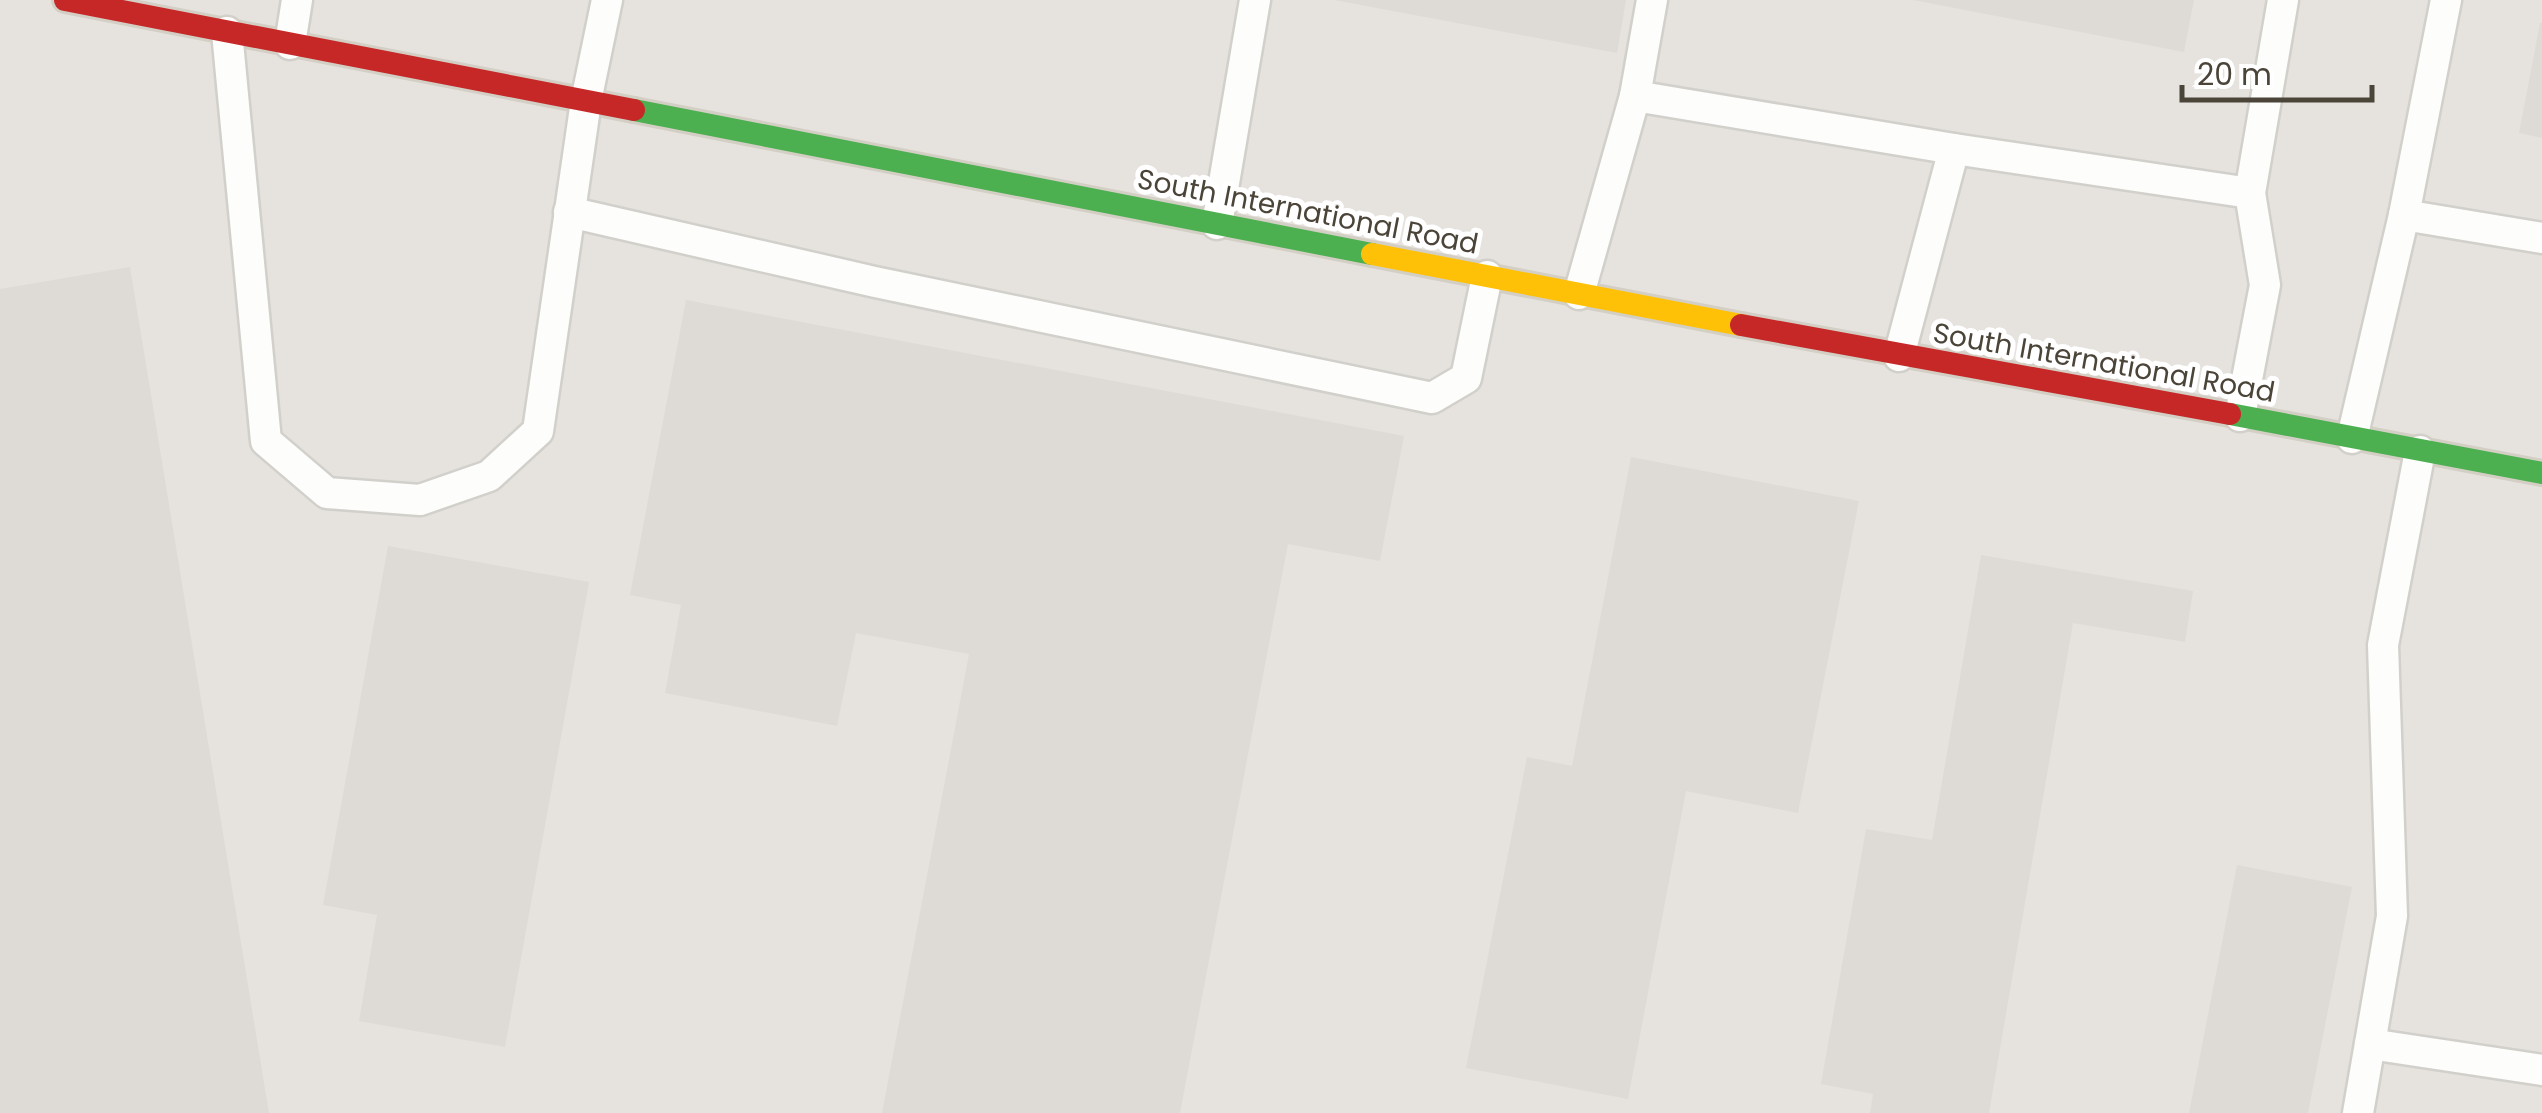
<svg xmlns="http://www.w3.org/2000/svg" width="2542" height="1113" font-family="Poppins,sans-serif">
<rect width="100%" height="100%" fill="#f4f2ee"/>
<rect fill="#e6e2de" x="0" y="0" width="2542" height="1113"/>
<g fill="#dedbd6">
<polygon points="1334,0 1626,0 1617,53"/>
<polygon points="1913,0 2194,0 2184,52"/>
<polygon points="2540,23 2542,23 2542,138 2519,133"/>
<polygon points="130,267 269,1113 0,1113 0,289"/>
<polygon points="686,300 1404,436 1380,561 1288,544 1180,1113 882,1113 969,654 856,633 837,726 665,693 681,605 630,595"/>
<polygon points="1631,457 1859,501 1798,813 1686,791 1628,1099 1466,1068 1527,757 1572,766"/>
<polygon points="388,546 589,582 505,1047 359,1021 377,915 323,905"/>
<polygon points="1981,555 2193,591 2185,642 2073,623 1989,1113 1870,1113 1873,1094 1821,1084 1866,829 1932,840"/>
<polygon points="2237,865 2352,887 2308,1113 2189,1113"/>
</g>
<g fill="none" stroke-linecap="round" stroke-linejoin="round">
<g stroke="#d2d0cb" stroke-width="35">
<g id="lane">
<polyline points="227,32 266,441 327,493 420,500 489,476 538,431 586,101 607,0"/>
<polyline points="290,44 297,0"/>
<polyline points="1635,96 1652,0"/>
<polyline points="569,212 875,282 1432,398 1466,378 1487,276"/>
<polyline points="2404,215 2446,0"/>
<polyline points="1217,224 1255,0"/>
<polyline points="1579,294 1635,96 1954,149"/>
<polyline points="1899,356 1954,149 2250,193"/>
<polyline points="2240,416 2265,285 2250,193 2283,0"/>
<polyline points="2352,438 2404,215 2542,238"/>
<polyline points="2370,1044 2542,1070"/>
<polyline points="2358,1113 2392,916 2383,645 2420,451"/>
</g>
</g>
<g stroke="#d3cfc5" stroke-width="28">
<g id="fast">
<polyline points="634,110 1372,254"/>
<polyline points="2230,414 2542,473"/>
</g>
</g>
<g stroke="#d3cfc5" stroke-width="28">
<polyline id="slow" points="1372,254 1741,325"/>
</g>
<g stroke="#d3cfc5" stroke-width="28">
<g id="jam">
<polyline points="65,0 634,110"/>
<polyline points="1741,325 2230,414"/>
</g>
</g>
<use href="#lane" stroke="#fdfdfc" stroke-width="30"/>
<use href="#fast" stroke="#4caf50" stroke-width="22"/>
<use href="#slow" stroke="#ffc107" stroke-width="22"/>
<use href="#jam" stroke="#c62828" stroke-width="22"/>
</g>
<g text-anchor="middle" stroke-width="10" stroke-linejoin="round" paint-order="stroke">
<g font-size="28" fill="#4b4439" stroke="#fff">
<text transform="translate(1308 211) rotate(11)" y="10">South International Road</text>
<text transform="translate(2104 362) rotate(10)" y="10">South International Road</text>
</g>
</g>
<path d="M2182 85v15h190v-15" fill="none" stroke="#4b4439" stroke-width="5"/>
<text x="2197" y="85" font-size="30" fill="#4b4439" stroke="#ffffff" stroke-width="8" paint-order="stroke">20 m</text>
</svg>
